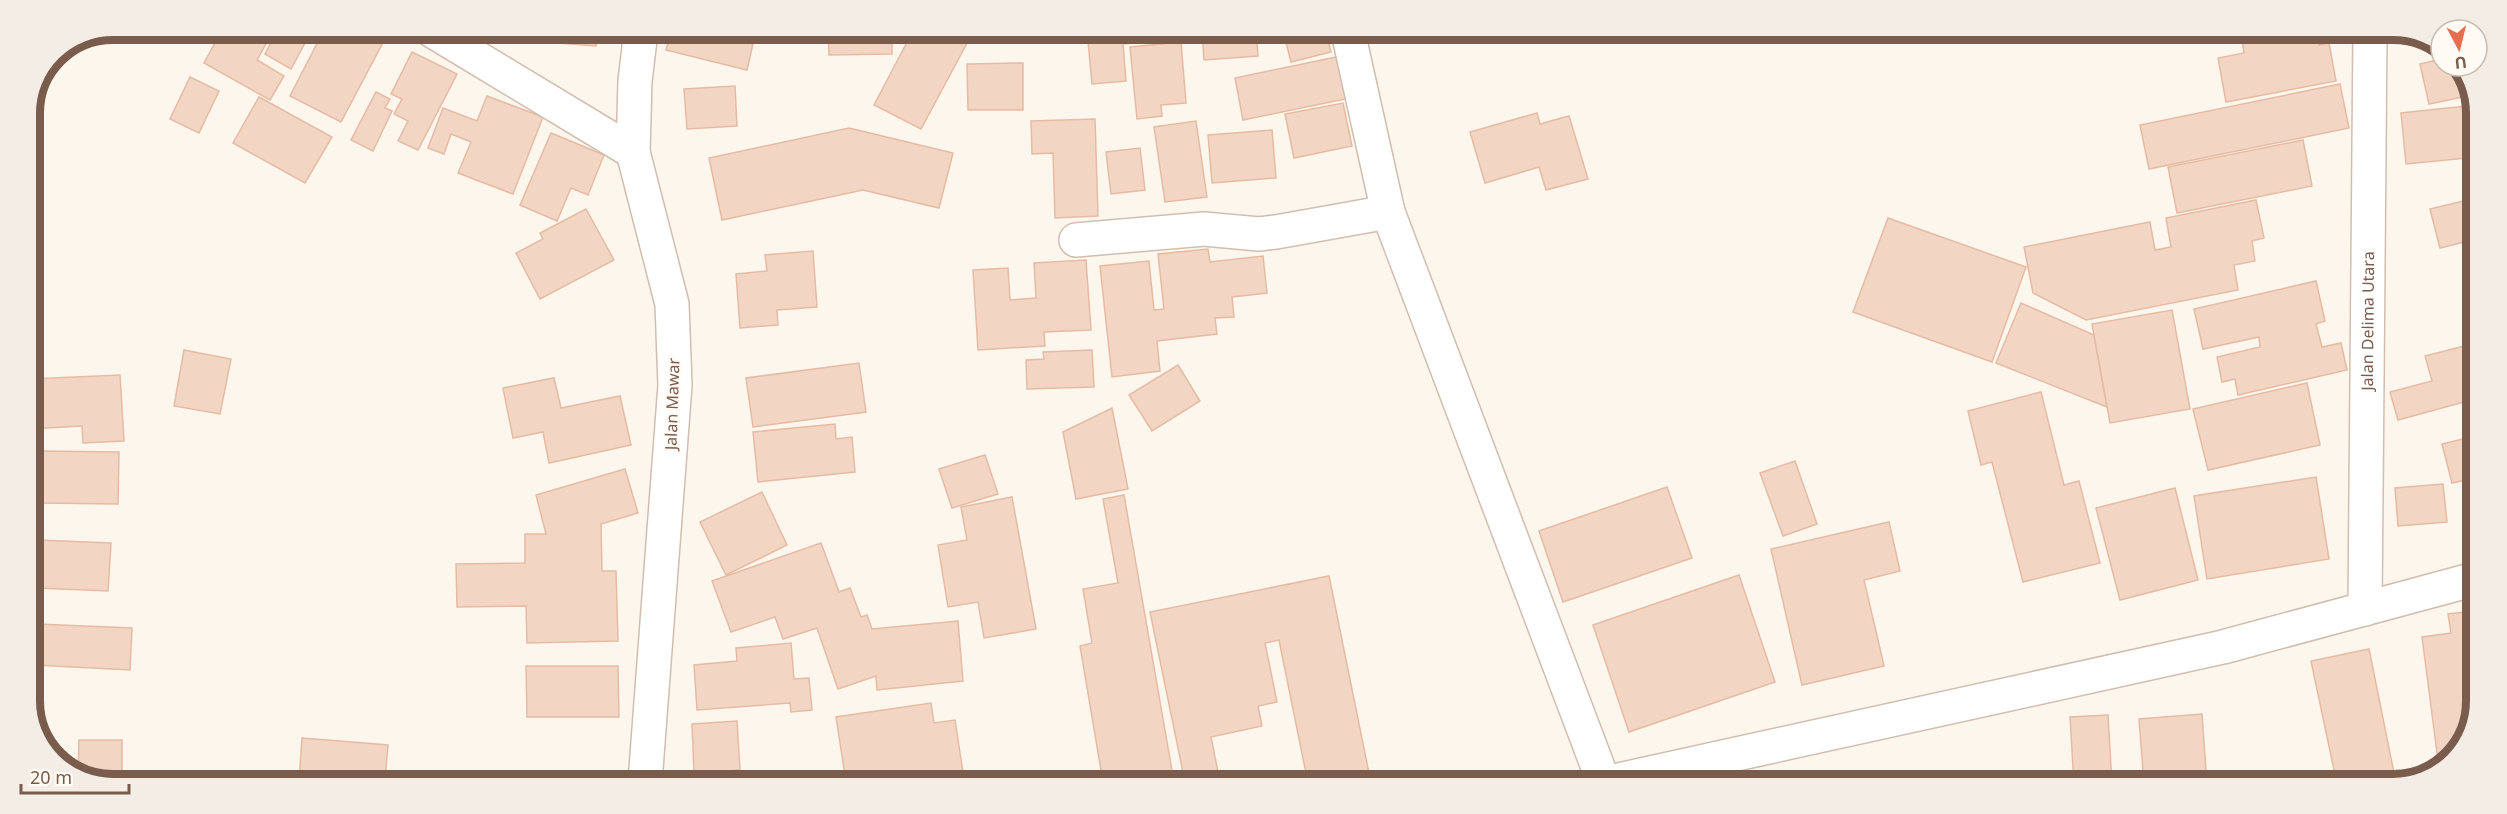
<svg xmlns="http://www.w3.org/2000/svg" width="2507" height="814" font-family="'Noto Sans',sans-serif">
<rect width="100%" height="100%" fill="#fdf6ec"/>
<g fill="#f3d5c3" stroke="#e6bba3" stroke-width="1.5">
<polygon points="222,30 274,30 257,60 284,76 270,100 204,63"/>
<polygon points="278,30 312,30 291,69 265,54"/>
<polygon points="324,30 382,30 388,33 341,122 290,96"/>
<polygon points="463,30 491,30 480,44"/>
<polygon points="523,31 600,31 596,46 521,40"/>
<polygon points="671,31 739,31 737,40 753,44 747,70 666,50"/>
<polygon points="828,31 892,31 892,54 829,55"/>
<polygon points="913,31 973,32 921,129 874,105"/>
<polygon points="1087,31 1134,31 1135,43 1123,44 1126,81 1092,84"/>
<polygon points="1202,31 1256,31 1258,56 1204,60"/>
<polygon points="1283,31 1326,32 1331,52 1291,62"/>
<polygon points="2255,33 2317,33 2319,45 2329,43 2336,81 2226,102 2218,58 2244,53 2241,35"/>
<polygon points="1181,42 1186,103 1161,105 1162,116 1137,119 1130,47"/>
<polygon points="412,52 457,74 418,150 398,141 408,121 394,114 402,99 391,94"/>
<polygon points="1346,55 1355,97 1243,120 1235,78"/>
<polygon points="2441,59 2441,66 2461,66 2472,95 2429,104 2420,64"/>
<polygon points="1023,63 1023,110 968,110 967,64"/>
<polygon points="190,77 219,91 199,133 170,119"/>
<polygon points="2340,84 2349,128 2149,169 2140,125"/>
<polygon points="735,86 737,126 687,129 684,89"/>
<polygon points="376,92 390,99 385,108 392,111 373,151 351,140"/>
<polygon points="487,96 543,117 513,194 458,173 471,142 451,134 444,154 428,148 443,108 477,121"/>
<polygon points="259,97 332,137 305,183 233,143"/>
<polygon points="1343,103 1352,146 1294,158 1285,114"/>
<polygon points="2476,105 2477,157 2406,164 2401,113"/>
<polygon points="1537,113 1540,124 1569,116 1588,179 1546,190 1539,167 1485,183 1470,132"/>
<polygon points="1095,119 1098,216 1055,218 1053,153 1032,154 1031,121"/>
<polygon points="1196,121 1207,197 1165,202 1154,127"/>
<polygon points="849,128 953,153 939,208 863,190 722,220 709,158"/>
<polygon points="1272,130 1276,178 1212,183 1208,135"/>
<polygon points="551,133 604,155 588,195 571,188 557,221 520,205"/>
<polygon points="2303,140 2312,186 2177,213 2168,167"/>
<polygon points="1140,148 1145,190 1111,194 1106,152"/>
<polygon points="2476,198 2476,239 2440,248 2430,209"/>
<polygon points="2256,200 2264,238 2252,241 2255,261 2234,265 2238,290 2086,320 2033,293 2024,247 2150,222 2155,250 2171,247 2166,218"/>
<polygon points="586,209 614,260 540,299 516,253 543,239 540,233"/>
<polygon points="1888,218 2026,267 1992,362 1853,312"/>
<polygon points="1208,249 1210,262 1263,256 1267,293 1232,297 1234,317 1215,318 1217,334 1157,341 1160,371 1112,377 1100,266 1149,261 1154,310 1164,309 1158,254"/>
<polygon points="813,251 817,307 777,310 778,325 740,328 736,274 767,271 765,255"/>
<polygon points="1086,260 1091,330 1044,332 1045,346 978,350 973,270 1008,268 1010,300 1036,298 1034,263"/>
<polygon points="2316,281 2325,321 2316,324 2322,347 2341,343 2347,370 2238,395 2235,379 2222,382 2217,357 2260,347 2259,337 2203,349 2194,309"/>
<polygon points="2021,303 2094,335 2107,407 1996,363"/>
<polygon points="2172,310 2190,409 2110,423 2092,324"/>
<polygon points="2476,343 2475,399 2398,420 2390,392 2432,381 2425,356"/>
<polygon points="184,350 231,359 220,414 174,406"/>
<polygon points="1092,350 1094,387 1027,389 1026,360 1044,359 1043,352"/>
<polygon points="859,363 866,412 753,427 746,378"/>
<polygon points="1178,365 1200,401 1152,431 1129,395"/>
<polygon points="120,375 124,441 83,443 82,426 30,429 30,379"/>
<polygon points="554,378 561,408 620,396 631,445 549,463 543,432 513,438 503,388"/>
<polygon points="2307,383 2320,445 2208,470 2193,409"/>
<polygon points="2041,392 2064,485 2079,481 2100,563 2023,582 1992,462 1981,465 1968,411"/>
<polygon points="1112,408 1128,489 1076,499 1063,432"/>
<polygon points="835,424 836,439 852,437 855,472 758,482 753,432"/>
<polygon points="2475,436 2475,478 2452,483 2442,444"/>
<polygon points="39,451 119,452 118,504 38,503"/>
<polygon points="985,455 998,494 952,508 939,469"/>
<polygon points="1795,461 1817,524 1783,536 1760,473"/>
<polygon points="625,469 638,513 601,524 602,571 616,571 618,641 527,643 526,606 457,607 456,564 525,563 525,534 546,534 536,495"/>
<polygon points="2316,477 2329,559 2207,579 2194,496"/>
<polygon points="2443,484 2447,522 2398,526 2395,488"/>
<polygon points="1667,487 1692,558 1563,602 1539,531"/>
<polygon points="2175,488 2198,580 2120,600 2096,508"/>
<polygon points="762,492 787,545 726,575 700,522"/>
<polygon points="1124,495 1174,782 1103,782 1080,646 1092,643 1083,589 1118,583 1103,499"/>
<polygon points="1012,497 1036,629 984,638 978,602 948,607 938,545 967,540 961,507"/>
<polygon points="1889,522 1900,571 1864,580 1884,666 1802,685 1771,549"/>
<polygon points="38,540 111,543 108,591 36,588"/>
<polygon points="821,543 839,592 850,588 861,617 867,615 872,629 958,621 963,681 877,690 876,676 838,689 817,628 783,639 775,617 731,632 712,581"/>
<polygon points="1739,575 1775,682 1629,732 1593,625"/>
<polygon points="1329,576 1371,783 1308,783 1279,640 1265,643 1277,702 1258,706 1262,726 1211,737 1220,782 1185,782 1150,612"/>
<polygon points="2475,611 2474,722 2444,766 2439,768 2422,637 2451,633 2448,614"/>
<polygon points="37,624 132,628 130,670 35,665"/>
<polygon points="791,643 794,679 809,678 812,710 791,712 790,703 697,710 694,665 737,661 736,648"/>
<polygon points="2369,649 2396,783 2337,784 2311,661"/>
<polygon points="526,666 618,666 619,717 527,717"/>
<polygon points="931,703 934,723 955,720 964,779 943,782 846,782 836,717"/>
<polygon points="2202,714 2207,784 2144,784 2139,719"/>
<polygon points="2108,715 2112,784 2074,784 2070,717"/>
<polygon points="737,721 740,770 694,773 692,724"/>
<polygon points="302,738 388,745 385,779 367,777 366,781 299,781"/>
<polygon points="79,740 122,740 122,781 92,781 78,772"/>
</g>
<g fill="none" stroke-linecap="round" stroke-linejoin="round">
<g stroke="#d1beb0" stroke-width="36">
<g id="minor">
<polyline points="431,30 633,152"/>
<polyline points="641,31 635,81 633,152 672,304 675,385 645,782"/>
<polyline points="1348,32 1388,212 1604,783"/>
<polyline points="1076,240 1204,229 1259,234 1276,232 1388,212"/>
<path id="s1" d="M2365,609L2370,33"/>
<polyline points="1605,783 2223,647 2475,579"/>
</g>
</g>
<use href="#minor" stroke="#fff" stroke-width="33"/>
</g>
<g text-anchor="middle" stroke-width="4.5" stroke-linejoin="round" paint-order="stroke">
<g font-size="16" fill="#7a5c4d" stroke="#fffaf3">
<text dy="6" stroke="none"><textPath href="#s1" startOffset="288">Jalan Delima Utara</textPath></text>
<text transform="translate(672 404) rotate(-88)" y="6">Jalan Mawar</text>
</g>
</g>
<path d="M0 0H2507V814H0ZM113 40H2393A73 73 0 0 1 2466 113V701A73 73 0 0 1 2393 774H113A73 73 0 0 1 40 701V113A73 73 0 0 1 113 40Z" fill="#f4ede6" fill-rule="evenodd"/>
<path fill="none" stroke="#7a5c4d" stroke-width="8" d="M113 40H2393A73 73 0 0 1 2466 113V701A73 73 0 0 1 2393 774H113A73 73 0 0 1 40 701V113A73 73 0 0 1 113 40Z"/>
<g transform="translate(2459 48) rotate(173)"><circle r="28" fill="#fffaf3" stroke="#cabbb1" stroke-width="1.5"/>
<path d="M0-4.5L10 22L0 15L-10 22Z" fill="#e76f51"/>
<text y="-9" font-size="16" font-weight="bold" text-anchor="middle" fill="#7a5c4d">U</text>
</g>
<path d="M21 784v9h108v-9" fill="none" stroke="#7a5c4d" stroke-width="3"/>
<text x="30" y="784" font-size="18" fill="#7a5c4d" stroke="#fffaf3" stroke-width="4.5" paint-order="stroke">20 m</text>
</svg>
